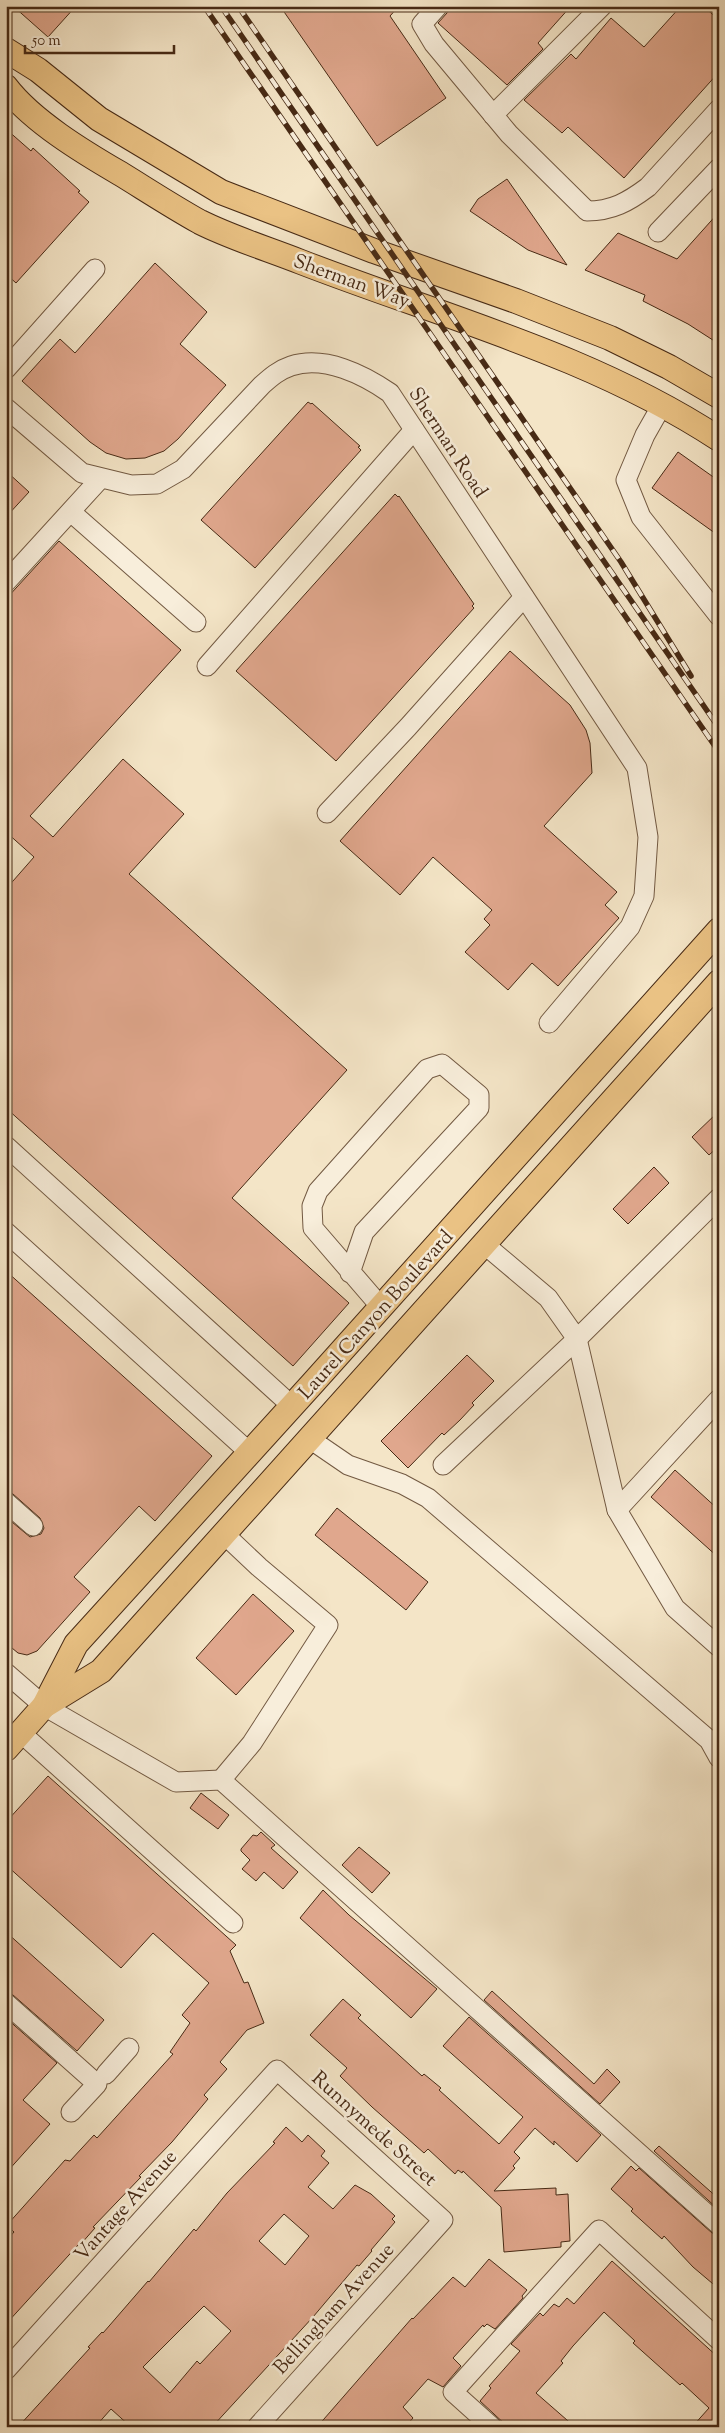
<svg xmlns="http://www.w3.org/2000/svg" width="725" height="2433" font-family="'Sorts Mill Goudy',serif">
<rect width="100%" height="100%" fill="#f4e5c7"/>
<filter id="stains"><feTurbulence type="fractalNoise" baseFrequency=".004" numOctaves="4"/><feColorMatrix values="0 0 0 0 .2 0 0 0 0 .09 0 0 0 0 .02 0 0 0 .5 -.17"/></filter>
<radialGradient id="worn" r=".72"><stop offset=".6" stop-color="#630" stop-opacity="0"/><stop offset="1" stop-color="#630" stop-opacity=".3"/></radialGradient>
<g fill="#e0a78d" stroke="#472a15" fill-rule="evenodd">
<polygon points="13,6 76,6 48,37"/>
<polygon points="280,6 399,6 390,16 446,98 377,146"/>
<polygon points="449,6 571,6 538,43 543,49 507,85 438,23 447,13"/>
<polygon points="681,6 703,6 719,20 719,72 624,178 568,127 562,133 524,100 571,54 576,59 611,18 644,47"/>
<polygon points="6,129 31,151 33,148 80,191 78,192 89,202 16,283 6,274"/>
<polygon points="507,179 567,265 528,250 470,211 478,199"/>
<polygon points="719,212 719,344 688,324 643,301 645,295 585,270 618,233 677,259"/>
<polygon points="155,263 207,312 180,344 226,385 178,439 164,451 145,458 126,459 106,453 90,442 22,381 60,339 75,353"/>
<polygon points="308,402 311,404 312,403 360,446 358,447 361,450 255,568 201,520"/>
<polygon points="678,452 719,481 719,536 652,488"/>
<polygon points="6,471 29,492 6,517"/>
<polygon points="395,494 398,497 399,496 474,604 472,606 474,608 336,761 236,671"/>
<polygon points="59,541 181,650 30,816 53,837 123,759 184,814 129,874 347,1070 232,1198 349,1303 293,1366 6,1108 6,889 34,857 6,832 6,599"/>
<polygon points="510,651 570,705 586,730 590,743 592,773 544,826 617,892 605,905 619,918 558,986 532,963 508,990 465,952 490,925 484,919 492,910 433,857 400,895 340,841"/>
<polygon points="719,1111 719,1146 709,1155 692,1137"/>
<polygon points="654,1167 669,1183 628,1224 613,1209"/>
<polygon points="6,1271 212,1456 155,1521 139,1506 74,1577 90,1592 37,1651 27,1655 18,1653 6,1643 6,1517 30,1537 41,1534 44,1528 40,1518 13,1494 6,1491"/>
<polygon points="467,1355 494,1381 472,1403 474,1405 460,1420 444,1435 442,1433 408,1468 381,1441"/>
<polygon points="675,1470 719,1510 719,1558 651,1497"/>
<polygon points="337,1508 428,1582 406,1610 315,1535"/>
<polygon points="253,1594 294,1631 236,1695 196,1658"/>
<polygon points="48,1776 236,1945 230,1951 244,1983 248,1982 264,2023 247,2030 220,2062 227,2069 204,2095 208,2099 172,2142 139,2176 141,2177 93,2227 95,2228 80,2245 79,2244 6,2324 6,2241 14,2232 7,2225 65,2160 70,2161 94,2135 97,2138 173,2054 170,2052 190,2023 182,2015 209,1983 153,1933 121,1968 6,1865 6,1822"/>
<polygon points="201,1793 229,1815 218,1829 190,1808"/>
<polygon points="261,1832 275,1845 271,1848 298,1872 283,1889 264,1872 256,1881 242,1869 250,1860 241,1851 241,1849 253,1835 257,1836"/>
<polygon points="359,1847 390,1873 372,1893 342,1865"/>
<polygon points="323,1890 349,1915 437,1989 411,2018 300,1918"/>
<polygon points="6,1932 104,2020 77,2051 13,1995 6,1992"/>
<polygon points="492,1991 594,2084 607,2069 620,2082 600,2104 484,2000"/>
<polygon points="343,1999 361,2015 358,2018 389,2046 422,2076 424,2074 441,2088 439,2090 499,2144 523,2117 443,2046 469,2017 601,2135 577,2162 554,2141 554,2145 535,2128 514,2152 520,2158 513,2166 515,2168 494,2191 556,2188 556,2195 568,2194 570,2241 561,2242 561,2247 504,2252 501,2207 463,2171 462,2173 458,2170 455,2174 428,2149 424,2153 372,2107 340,2076 347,2068 310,2035"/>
<polygon points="6,2018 57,2063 23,2100 50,2124 6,2173"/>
<path d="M286,2127L302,2142L308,2135L325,2151L321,2156L329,2163L308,2187L333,2209L355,2185L371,2194L395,2216L392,2219L395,2222L371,2250L372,2251L359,2266L357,2265L313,2317L212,2427H131L111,2409L95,2427H18L90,2348L88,2347L102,2332L103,2333L148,2281L149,2282L194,2229L196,2231L227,2193L275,2143L273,2142ZM284,2214L309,2236L285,2265L259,2241ZM204,2306L231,2331L200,2364L197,2361L170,2393L143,2367Z"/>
<polygon points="659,2146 719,2199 719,2210 654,2151"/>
<polygon points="631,2166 636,2171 639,2168 712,2233 719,2236 719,2289 693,2267 664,2236 662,2239 631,2211 633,2209 611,2189"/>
<polygon points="489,2259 527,2290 522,2296 523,2298 495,2329 487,2324 484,2327 483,2325 453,2358 461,2366 443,2387 428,2379 403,2407 413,2418 405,2427 317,2427 412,2318 413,2319 453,2277 465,2287"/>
<polygon points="612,2261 719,2358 719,2427 692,2427 709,2408 682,2383 680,2385 633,2343 635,2341 604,2312 573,2346 561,2361 563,2363 536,2393 575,2427 508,2427 480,2401 491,2388 489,2386 520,2351 511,2344 540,2313 543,2316 554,2304 559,2307 567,2298 574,2304"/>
</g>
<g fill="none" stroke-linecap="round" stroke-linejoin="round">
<g stroke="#725942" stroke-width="21">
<g id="minor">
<path d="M438,6L422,24L434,44L509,134L587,211C612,211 628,202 648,187L719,109"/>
<polyline points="493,115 602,6"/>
<polyline points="658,232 719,168"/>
<polyline points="6,369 95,269"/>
<polyline points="662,405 645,435 626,480 641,517 719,616"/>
<path d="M6,408L82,473L131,485L157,484L183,469L262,385C271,377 279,370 291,366C325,355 364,375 390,393L637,768L648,837L644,896L630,927L549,1023"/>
<polyline points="71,512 196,622"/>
<polyline points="6,582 100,479"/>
<polyline points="207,666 414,430"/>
<polyline points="327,813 408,727 524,597"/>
<polyline points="6,1146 292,1406"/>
<polyline points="6,1232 250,1453"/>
<polyline points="484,1244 548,1298 577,1339 719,1198"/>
<polyline points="350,1273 364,1232 479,1108 479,1095 442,1064 427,1069 318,1191 312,1206 313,1228 381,1307"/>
<polyline points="310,1439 348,1465 402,1484 428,1498 709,1740 719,1758"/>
<polyline points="443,1465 577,1339 617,1510 675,1608 719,1647"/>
<polyline points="6,1502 33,1526"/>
<polyline points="617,1510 719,1399"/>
<polyline points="6,1673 44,1706 176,1782 221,1780 719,2225"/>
<polyline points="21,1733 233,1923"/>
<polyline points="221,1780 252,1743 328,1625 259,1567 224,1534"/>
<polyline points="6,2003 97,2084 71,2112"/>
<polyline points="106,2074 129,2048"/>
<polyline points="6,2370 277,2070 443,2220 257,2427"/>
<polyline points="492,2427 453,2392 599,2230 719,2340"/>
</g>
</g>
<g stroke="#472a15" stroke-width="26">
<g id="major">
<polyline points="6,50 38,70 99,119 221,192 374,251 516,301 610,338 669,367 719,396"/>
<path d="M6,87C32,121 83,152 121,174C147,190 173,207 200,222C232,238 268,249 301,262C443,317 591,355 719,439"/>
<polyline points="44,1706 101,1671 719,982"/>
<polyline points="6,1749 44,1706 76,1644 312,1384 719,930"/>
</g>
</g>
<use href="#minor" stroke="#f8eedb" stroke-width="19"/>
<use href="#major" stroke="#eac284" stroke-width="24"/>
<g stroke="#472a15" stroke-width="5.5">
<g id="rail">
<polyline points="204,6 719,752"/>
<polyline points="221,6 719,728"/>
<polyline points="238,6 621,562 691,676"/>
</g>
</g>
<use href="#rail" stroke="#f8eedb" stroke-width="4" stroke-dasharray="11" stroke-linecap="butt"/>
</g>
<g text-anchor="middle" stroke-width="5" stroke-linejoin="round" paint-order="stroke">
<g font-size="20" fill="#472a15" stroke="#f8eedb">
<text transform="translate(352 280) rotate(20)" y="7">Sherman Way</text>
<text transform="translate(449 442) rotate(57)" y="7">Sherman Road</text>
<text transform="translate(375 1314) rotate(-48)" y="7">Laurel Canyon Boulevard</text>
<text transform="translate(375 2128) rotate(42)" y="7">Runnymede Street</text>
<text transform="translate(125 2205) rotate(-48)" y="7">Vantage Avenue</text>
<text transform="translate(333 2308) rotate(-48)" y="7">Bellingham Avenue</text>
</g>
</g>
<rect width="725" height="2433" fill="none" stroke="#f4e5c7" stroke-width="25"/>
<rect x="8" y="8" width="710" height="2418" fill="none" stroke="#472a15" stroke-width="2.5"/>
<rect x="12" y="12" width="700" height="2408" fill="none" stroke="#472a15"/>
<path d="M25 45v8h149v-8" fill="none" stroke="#472a15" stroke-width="2.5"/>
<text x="32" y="45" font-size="15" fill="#472a15" stroke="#f8eedb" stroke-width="4" paint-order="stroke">50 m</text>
<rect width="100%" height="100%" filter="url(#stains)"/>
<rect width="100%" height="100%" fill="url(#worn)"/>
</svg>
